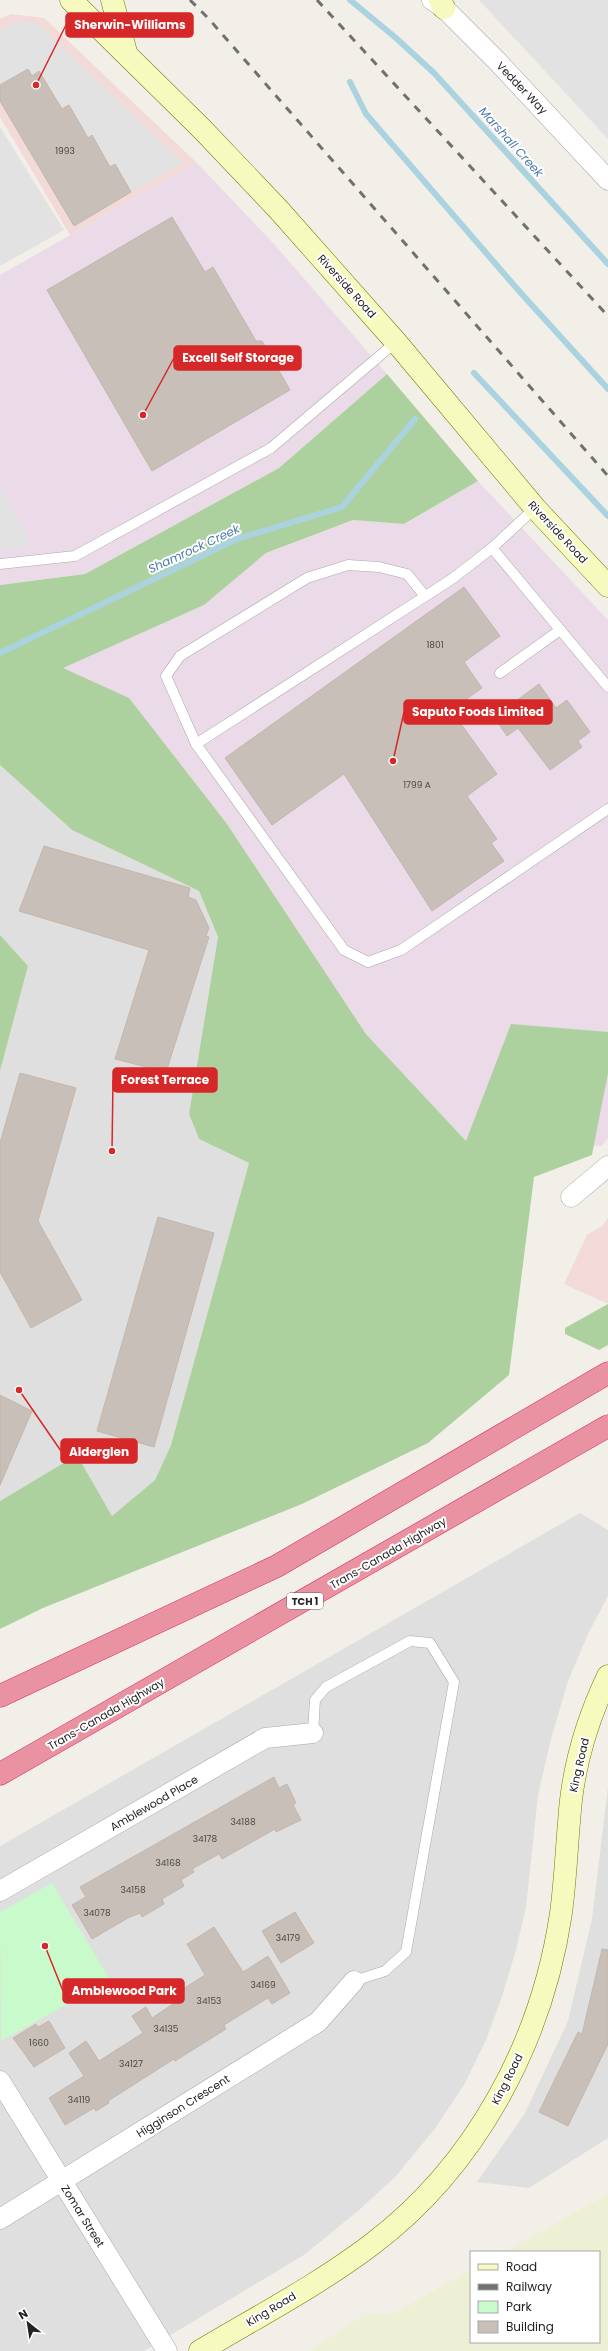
<svg xmlns="http://www.w3.org/2000/svg" width="608" height="2351" font-family="Poppins,sans-serif">
<rect width="100%" height="100%" fill="#f2efe9"/>
<g fill="#e0dfdf">
<polygon points="0,765 72,830 199,891 218,937 189,1114 199,1139 249,1163 171,1445 155,1480 112,1516 77,1455 0,1501 0,1071 28,966 0,935"/>
<polygon points="580,1513 608,1530 608,1596 589,1632 568,1681 551,1739 538,1795 526,1907 516,1950 502,1997 486,2040 464,2085 434,2130 396,2176 358,2211 304,2255 144,2351 0,2351 0,1846"/>
<polygon points="608,1787 608,2138 529,2188 477,2182 525,2113 568,2021 592,1919"/>
</g>
<g fill="#f2dad9">
<polygon points="11,14 44,18 197,163 70,235 0,117 0,19"/>
<polygon points="608,1218 608,1303 606,1303 564,1284 587,1235 602,1226"/>
</g>
<g fill="#ebdbe8">
<polygon points="197,163 274,244 387,374 279,468 85,574 0,585 0,275"/>
<polygon points="478,481 608,620 608,1138 601,1146 466,1141 366,1034 227,824 62,668 204,605 266,553 353,520 405,524"/>
</g>
<polygon fill="#eef0d5" points="608,2194 608,2351 309,2351 365,2314 392,2314 471,2270 471,2342 599,2342 599,2252 504,2252"/>
<g fill="#add19e">
<polygon points="387,374 478,481 404,524 353,520 266,553 204,605 63,668 129,698 227,824 366,1034 466,1141 511,1024 608,1032 608,1073 592,1155 534,1177 509,1375 428,1443 302,1504 43,1608 0,1629 0,1501 77,1455 112,1516 155,1480 171,1445 249,1163 199,1139 189,1114 218,937 199,891 72,830 0,765 0,585 85,574 279,468"/>
<polygon points="0,935 28,966 0,1071"/>
<polygon points="608,1304 608,1345 599,1350 565,1334 565,1328"/>
</g>
<polygon fill="#c8facc" points="52,1883 110,1980 1,2041 0,1912"/>
<g fill="#e2e2e2">
<polygon points="479,0 608,0 608,139"/>
<polygon points="17,21 38,24 183,163 131,192 115,164 110,167 92,136 88,138 62,109 39,72 32,76 28,69 0,85 0,30"/>
<polygon points="0,127 64,230 0,266"/>
<polygon points="0,487 31,542 21,548 0,550"/>
</g>
<g fill="none" stroke-linecap="round" stroke-linejoin="round">
<g stroke="#aad3df" stroke-width="6">
<polyline points="350,0 396,38 434,73 608,264"/>
<polyline points="350,82 366,114 519,291 608,389"/>
<polyline points="474,373 608,516"/>
<polyline points="0,653 237,539 342,507 415,419"/>
</g>
</g>
<g fill="#c7bfb8" stroke="#c4b6ab">
<polygon points="28,69 32,76 39,71 62,109 69,105 88,138 92,135 110,167 115,164 131,192 74,226 0,101 0,85"/>
<polygon points="172,217 205,272 213,267 256,341 262,341 290,390 152,471 47,290"/>
<polygon points="464,587 500,636 464,662 482,688 451,710 497,774 467,796 497,839 491,843 504,861 432,911 344,774 272,825 225,758"/>
<polygon points="539,684 556,708 567,700 590,732 578,741 582,747 550,770 518,728 507,736 494,717"/>
<polygon points="44,846 190,888 188,897 196,900 209,928 206,936 209,937 166,1072 115,1059 149,950 19,911"/>
<polygon points="20,1073 76,1088 38,1221 82,1300 31,1328 0,1272 0,1143"/>
<polygon points="158,1217 214,1233 154,1447 97,1431"/>
<polygon points="0,1395 32,1411 0,1485"/>
<polygon points="274,1777 279,1788 287,1784 296,1803 293,1805 301,1820 276,1832 275,1829 222,1859 219,1854 192,1869 194,1872 181,1880 184,1886 162,1899 164,1904 142,1917 140,1913 128,1918 92,1939 72,1905 86,1897 80,1887"/>
<polygon points="295,1912 314,1943 281,1963 262,1931"/>
<polygon points="214,1927 243,1972 268,1956 290,1993 272,2004 268,1998 224,2025 226,2029 175,2061 174,2059 108,2101 109,2103 96,2111 94,2108 65,2125 49,2098 84,2076 69,2053 86,2041 99,2061 143,2033 132,2016 146,2007 152,2018 182,1998 178,1992 205,1975 187,1944"/>
<polygon points="602,1949 608,1950 608,2044 568,2126 539,2112 578,2032 582,2034"/>
<polygon points="49,2021 65,2048 34,2067 13,2038 36,2024 38,2027"/>
</g>
<g fill="none" stroke-linecap="round" stroke-linejoin="round">
<g stroke="#a9a9a9" stroke-width="11">
<g id="lane">
<polyline points="535,508 492,548 452,579 196,744 344,950 368,962 401,950 608,809"/>
<polyline points="492,548 608,687"/>
<polyline points="0,564 75,556 271,448 396,342"/>
<polyline points="500,673 560,630"/>
<polyline points="196,744 166,676 180,656 307,578 348,565 379,567 407,574 425,596"/>
<polyline points="313,1733 315,1700 326,1687 410,1641 430,1643 454,1682 406,1952 385,1971 354,1981"/>
</g>
</g>
<g stroke="#a9a9a9" stroke-width="21">
<g id="street">
<polyline points="432,0 444,8 497,61 608,180"/>
<polyline points="571,1197 608,1166"/>
<polyline points="0,1891 265,1738 313,1733"/>
<polyline points="0,2081 167,2351"/>
<polyline points="0,2219 318,2022 354,1981"/>
</g>
</g>
<g stroke="#707d05" stroke-width="23">
<g id="secondary">
<polyline points="71,0 202,129 278,209 396,342 535,508 608,586"/>
<polyline points="112,0 126,52"/>
<polyline points="440,0 444,8"/>
<path d="M200,2351C257,2317 318,2285 371,2245C476,2166 542,2042 561,1913C566,1876 567,1838 571,1800C576,1758 590,1714 608,1676"/>
</g>
</g>
<g stroke="#dc2a67" stroke-width="23">
<g id="highway">
<polyline points="0,1696 277,1566 608,1373"/>
<polyline points="0,1774 608,1426"/>
</g>
</g>
<use href="#lane" stroke="#fff" stroke-width="10"/>
<use href="#street" stroke="#fff" stroke-width="20"/>
<use href="#secondary" stroke="#f7fabf" stroke-width="22"/>
<use href="#highway" stroke="#e892a2" stroke-width="22"/>
<g stroke="#707070" stroke-width="3" stroke-dasharray="8 8" stroke-linecap="butt">
<polyline points="190,0 209,19 608,476"/>
<polyline points="317,0 608,316"/>
</g>
</g>
<g text-anchor="middle" stroke-width="4" stroke-linejoin="round" paint-order="stroke">
<g font-size="9" fill="#4b4948">
<text x="65" y="154">1993</text>
<text x="435" y="648">1801</text>
<text x="417" y="788">1799 A</text>
<text x="243" y="1825">34188</text>
<text x="205" y="1842">34178</text>
<text x="168" y="1866">34168</text>
<text x="133" y="1893">34158</text>
<text x="97" y="1916">34078</text>
<text x="288" y="1941">34179</text>
<text x="263" y="1988">34169</text>
<text x="209" y="2004">34153</text>
<text x="166" y="2032">34135</text>
<text x="39" y="2046">1660</text>
<text x="131" y="2067">34127</text>
<text x="79" y="2103">34119</text>
</g>
<rect fill="#fff" stroke="#646464" stroke-width="1" x="287" y="1593" width="36" height="16" rx="3"/>
<g font-size="10" font-weight="bold" fill="#222">
<text x="305" y="1605">TCH 1</text>
</g>
<g font-size="11" fill="#222" stroke="#fff">
<text transform="translate(522 88) rotate(46)" y="4">Vedder Way</text>
<text transform="translate(347 286) rotate(48)" y="4">Riverside Road</text>
<text transform="translate(558 532) rotate(47)" y="4">Riverside Road</text>
<text transform="translate(388 1553) rotate(-30)" y="4">Trans-Canada Highway</text>
<text transform="translate(106 1714) rotate(-30)" y="4">Trans-Canada Highway</text>
<text transform="translate(579 1765) rotate(-77)" y="4">King Road</text>
<text transform="translate(154 1803) rotate(-30)" y="4">Amblewood Place</text>
<text transform="translate(507 2079) rotate(-63)" y="4">King Road</text>
<text transform="translate(183 2106) rotate(-32)" y="4">Higginson Crescent</text>
<text transform="translate(83 2216) rotate(58)" y="4">Zomar Street</text>
<text transform="translate(271 2309) rotate(-31)" y="4">King Road</text>
</g>
<g font-size="12" font-style="italic" fill="#4a7aab" stroke="#fff">
<text transform="translate(511 142) rotate(48)" y="4">Marshall Creek</text>
<text transform="translate(194 549) rotate(-25)" y="4">Shamrock Creek</text>
</g>
</g>
<path fill="none" stroke="#d62828" stroke-width="1.5" d="M36 85L66 25M143 415L174 358M393 761L404 712M112 1151L113 1080M19 1390L61 1451M45 1946L63 1991"/>
<g fill="#d62828" stroke="#fff" stroke-width="1.5">
<circle cx="36" cy="85" r="4"/>
<circle cx="143" cy="415" r="4"/>
<circle cx="393" cy="761" r="4"/>
<circle cx="112" cy="1151" r="4"/>
<circle cx="19" cy="1390" r="4"/>
<circle cx="45" cy="1946" r="4"/>
</g>
<g fill="#d62828" stroke="#d62828" stroke-width="1.5">
<rect x="66" y="13" width="127" height="24" rx="4"/>
<rect x="174" y="346" width="127" height="24" rx="4"/>
<rect x="404" y="700" width="148" height="24" rx="4"/>
<rect x="113" y="1068" width="104" height="24" rx="4"/>
<rect x="61" y="1439" width="76" height="24" rx="4"/>
<rect x="63" y="1979" width="121" height="24" rx="4"/>
</g>
<g font-size="12" text-anchor="middle" font-weight="bold" fill="#fff">
<text x="130" y="29">Sherwin-Williams</text>
<text x="238" y="362">Excell Self Storage</text>
<text x="478" y="716">Saputo Foods Limited</text>
<text x="165" y="1084">Forest Terrace</text>
<text x="99" y="1456">Alderglen</text>
<text x="124" y="1995">Amblewood Park</text>
</g>
<rect x="470" y="2251" width="130" height="92" fill="#ffffff" stroke="#a7a7a7"/>
<rect x="478" y="2264" width="20" height="6" fill="#f7fabf" stroke="#a7a7a7"/>
<text x="506" y="2271" font-size="12" fill="#222222">Road</text>
<rect x="478" y="2284" width="20" height="6" fill="#707070" stroke="#a7a7a7"/>
<text x="506" y="2291" font-size="12" fill="#222222">Railway</text>
<rect x="478" y="2301" width="20" height="12" fill="#c8facc" stroke="#a7a7a7"/>
<text x="506" y="2311" font-size="12" fill="#222222">Park</text>
<rect x="478" y="2321" width="20" height="12" fill="#c7bfb8" stroke="#a7a7a7"/>
<text x="506" y="2331" font-size="12" fill="#222222">Building</text>
<g transform="translate(28 2323) rotate(330)" stroke="#ffffff" stroke-width="3" paint-order="stroke">
<path d="M0-3L7 15L0 10L-7 15Z" fill="#222222"/>
<text y="-6" font-size="11" font-weight="bold" text-anchor="middle" fill="#222222">N</text>
</g>
</svg>
